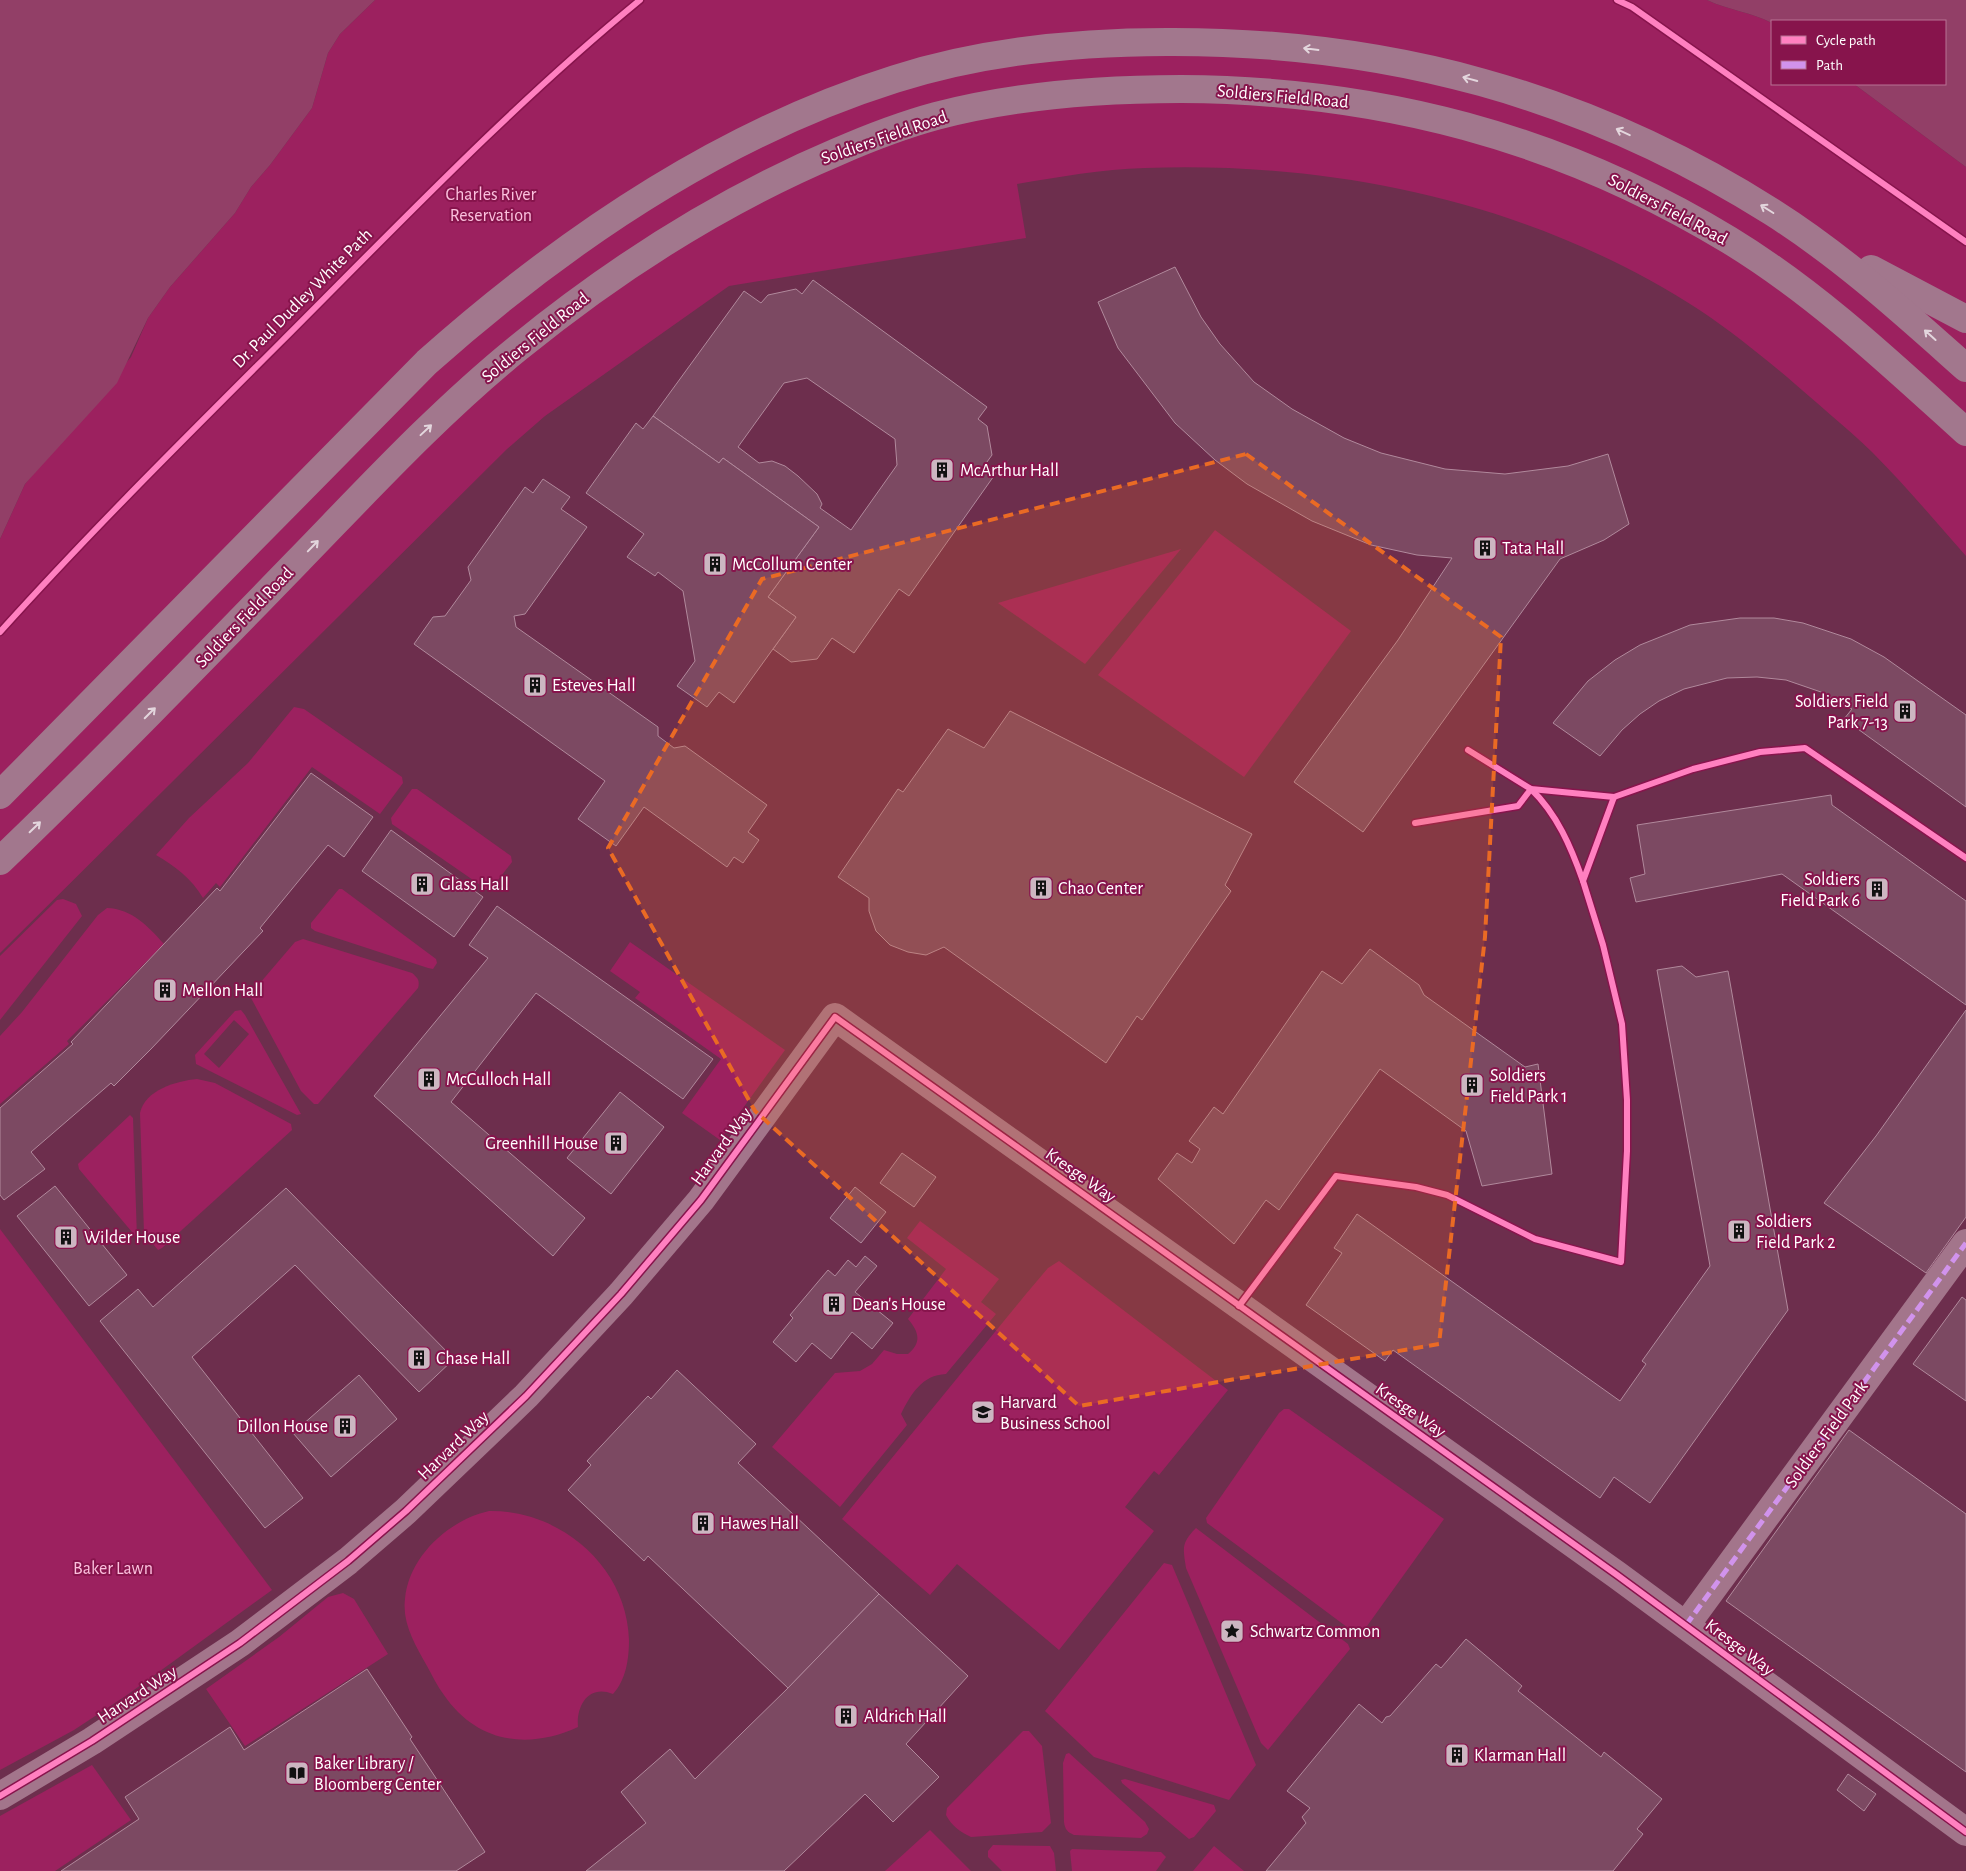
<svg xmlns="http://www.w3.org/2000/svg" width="1966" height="1871" font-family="'Alegreya Sans',sans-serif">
<rect width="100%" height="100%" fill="#6d2e4d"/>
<g fill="#9c215f" fill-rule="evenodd">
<path d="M375,0H1707C1728,10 1751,12 1772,23V84H1854L1966,167V556C1935,521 1905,485 1872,452C1845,426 1815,402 1787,377C1759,354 1731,331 1701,311C1537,204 1339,161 1145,168C1102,169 1059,177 1017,184L1026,238L729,286L545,416L507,449L0,953V539L25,484L131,357L148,318L170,287L235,213L251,187L270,165L312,108L328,53L340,34Z"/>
<polygon points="1215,530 1351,631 1244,777 1098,675"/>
<polygon points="1181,549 1085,664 998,603"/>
<path d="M294,707L304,709L402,777L403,783L380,814L312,767L220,887L216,883L203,898C192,879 175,866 156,855L189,818L248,763Z"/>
<polygon points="412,789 417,789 511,856 512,862 491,889 486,889 392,824 391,818"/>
<polygon points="339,889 342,889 436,959 437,963 433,969 428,968 315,931 311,928 311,923"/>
<polygon points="63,899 76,904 82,916 0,1020 0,956 57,900"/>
<path d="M107,908C132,909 148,926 164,944L67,1041L69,1044L0,1104V1036L22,1012L98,915Z"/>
<path d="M303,939L412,973C418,978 420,981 418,988L318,1104H314L301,1091L251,998L254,990L295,942Z"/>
<polygon points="630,942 785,1050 720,1140 682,1113 721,1059 635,998 640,992 610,971"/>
<path d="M241,1010L245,1015L301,1114L297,1115L196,1064L195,1055L235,1011ZM234,1020L249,1034L219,1068L204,1054Z"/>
<path d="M197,1079L215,1083L291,1124L292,1130L162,1248L158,1250L144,1233L140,1113C145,1090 176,1081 197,1079Z"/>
<polygon points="130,1115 133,1118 137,1238 79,1169 78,1164"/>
<path d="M920,1221L999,1279L981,1302L996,1314L946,1374C922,1375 911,1394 901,1414L907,1425L840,1507L772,1447L835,1373L860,1371L872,1364L884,1350L897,1354H908C922,1342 919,1332 908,1319L946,1269L907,1238Z"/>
<polygon points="0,1229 272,1590 127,1695 74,1730 0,1770"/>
<polygon points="1059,1261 1228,1390 1159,1475 1154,1471 1125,1507 1154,1531 1059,1650 957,1564 930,1595 842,1519 1026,1294 1048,1268"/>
<polygon points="1284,1409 1289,1409 1444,1519 1362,1633 1355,1633 1207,1523 1206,1518 1279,1413"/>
<path d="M489,1511C560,1510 627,1566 629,1640C629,1659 626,1680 613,1694C589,1684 576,1705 578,1727C528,1750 477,1743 444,1695C437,1686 432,1675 427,1666C415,1645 402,1623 405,1599C409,1556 449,1520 489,1511Z"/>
<path d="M1196,1528L1348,1644L1350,1649L1268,1750L1261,1743L1186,1568C1183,1548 1181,1543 1196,1528Z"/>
<polygon points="1164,1563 1172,1565 1256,1765 1229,1800 1094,1757 1045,1711"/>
<polygon points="343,1593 354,1599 388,1654 245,1746 206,1689 279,1637 328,1597"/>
<path d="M1023,1731H1029L1042,1746L1051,1823L1042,1832L971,1837C960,1832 952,1826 946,1815L947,1808Z"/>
<path d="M1069,1753L1145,1822L1149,1829L1147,1834L1141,1838L1074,1835C1067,1832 1065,1829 1064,1822L1063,1763L1066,1754Z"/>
<polygon points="92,1765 131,1820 55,1871 0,1871 0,1816"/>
<polygon points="1125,1779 1214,1805 1216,1811 1194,1837 1189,1839 1122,1783 1121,1780"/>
<polygon points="930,1830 971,1871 885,1871"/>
<polygon points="993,1845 1050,1846 1054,1853 1056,1871 1002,1871 988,1857 988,1851"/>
<polygon points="1214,1846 1244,1871 1193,1871"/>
<polygon points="1072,1849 1161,1852 1166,1857 1156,1871 1072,1871 1070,1851"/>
</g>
<g fill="#923f67">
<polygon points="0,0 375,0 340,34 328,53 312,108 270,165 251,187 235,213 170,287 148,318 117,383 25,484 0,539"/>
<path d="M1707,0H1966V167L1854,84H1945V21L1772,23C1751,12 1728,10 1707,0Z"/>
</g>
<g fill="#7c4962" stroke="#b1899c" fill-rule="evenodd">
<polygon points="1175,267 1201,317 1220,344 1254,382 1292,409 1344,438 1381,453 1445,469 1505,474 1568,466 1608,454 1629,524 1604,540 1560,559 1363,832 1294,782 1398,640 1452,558 1417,555 1371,545 1312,521 1247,484 1215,460 1175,423 1118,348 1098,302"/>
<path d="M813,280L987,407L978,419L987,426L992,455L984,466L996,473L909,596L899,589L854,653L832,638L817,659L791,662L773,649L796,617L768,597L819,527L723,458L719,463L653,416L744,291L761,303L768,295L796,289L802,294ZM807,378L895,439L897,465L851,530L820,508L822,504L817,494L798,476L785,466L772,461L759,463L738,447L784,383Z"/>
<polygon points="653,416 719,463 723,458 819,527 768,597 796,617 734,703 719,692 707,707 677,686 695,661 683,591 658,572 655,576 627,557 644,534 586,493 636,423 643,429"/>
<polygon points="543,479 570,497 561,509 587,527 525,614 514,616 516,627 658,727 658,736 674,748 685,746 767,805 748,832 759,840 743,863 734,857 727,867 644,807 616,846 578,819 605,781 414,644 433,617 445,616 471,580 468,567 525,487 533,493"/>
<polygon points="1740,618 1774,618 1803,623 1851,639 1884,657 1966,715 1966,807 1844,719 1852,709 1821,692 1786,680 1757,677 1727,678 1684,689 1659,701 1640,714 1622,730 1600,756 1553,723 1588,681 1615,660 1640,645 1690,625"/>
<polygon points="1010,711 1252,834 1225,885 1231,891 1142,1020 1137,1016 1106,1063 944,947 926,955 908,952 890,945 876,931 869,911 869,898 838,877 898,789 903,792 948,729 984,748"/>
<polygon points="311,773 373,817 344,857 328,845 260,928 263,931 151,1049 114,1086 111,1083 31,1152 45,1169 4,1200 0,1195 0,1108 73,1044 71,1042 217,888 220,891"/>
<polygon points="1831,795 1832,805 1966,901 1966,1005 1782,874 1636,902 1630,878 1645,874 1637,825"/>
<polygon points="391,830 483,897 454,937 362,871"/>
<polygon points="497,906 713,1059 683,1099 536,993 451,1102 585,1218 553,1256 374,1096 488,958 469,945"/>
<polygon points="1370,949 1419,985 1424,995 1525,1067 1538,1064 1552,1174 1482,1186 1466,1131 1380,1069 1279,1210 1266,1200 1234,1244 1158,1179 1177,1153 1192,1163 1200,1149 1189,1141 1214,1107 1223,1114 1322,971 1342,984"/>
<polygon points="1682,966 1696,977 1728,971 1788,1310 1650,1503 1614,1477 1600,1498 1393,1350 1385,1361 1306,1305 1342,1253 1334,1248 1357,1214 1620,1401 1646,1364 1642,1361 1710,1266 1657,970"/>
<polygon points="1966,1010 1966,1217 1926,1273 1824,1203 1876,1136"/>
<polygon points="620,1092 664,1127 611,1194 567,1158"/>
<polygon points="902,1153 936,1177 914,1207 880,1183"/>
<polygon points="55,1186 127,1275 89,1306 17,1216"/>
<polygon points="855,1187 886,1212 861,1243 830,1218"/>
<polygon points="286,1188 454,1359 419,1392 295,1265 192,1357 303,1498 265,1528 100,1321 138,1289 153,1307"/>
<polygon points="865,1256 877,1266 855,1292 893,1323 872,1349 852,1332 831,1359 812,1343 796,1362 773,1342 793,1318 790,1315 828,1270 835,1276 848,1260 856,1267"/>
<polygon points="1962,1297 1966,1300 1966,1401 1913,1364"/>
<polygon points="677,1370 756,1444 738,1463 879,1594 788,1688 648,1556 644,1561 568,1490 591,1465 587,1461 648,1396 651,1399"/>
<polygon points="359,1375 397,1419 331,1477 293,1433"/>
<polygon points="1849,1430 1966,1514 1966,1772 1726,1601"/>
<polygon points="879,1594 968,1676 906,1744 939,1777 893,1822 865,1794 784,1871 586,1871 646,1823 621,1792 670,1749 695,1779 788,1688"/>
<polygon points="1466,1639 1522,1686 1518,1691 1601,1757 1604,1752 1662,1799 1637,1829 1643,1834 1613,1871 1266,1871 1306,1823 1302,1817 1310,1808 1287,1791 1359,1704 1382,1723 1386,1717 1390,1716 1436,1664 1441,1668"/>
<polygon points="367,1669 412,1737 410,1739 485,1852 456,1871 61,1871 139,1819 125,1797 230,1727 244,1750"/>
<polygon points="1848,1774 1876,1794 1864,1811 1837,1790"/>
</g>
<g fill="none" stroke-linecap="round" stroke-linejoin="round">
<g stroke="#a3758b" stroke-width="28">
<polyline points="1686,1625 1966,1243"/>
<polyline points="0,1796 92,1741 240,1643 348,1561 406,1511 526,1396 621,1294 701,1200 835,1017 1617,1575 1966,1832"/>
</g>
<g stroke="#a2778d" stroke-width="28">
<polyline points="1871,269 1966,319"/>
<path d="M0,795L427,362C563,241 720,134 895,79C983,51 1075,42 1167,42C1387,41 1585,94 1772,212C1843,257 1903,312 1966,368"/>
<path d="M0,861C102,763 200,662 298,561C369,488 438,413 518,348C615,269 721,201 837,152C869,138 903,125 936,116C1016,95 1099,89 1181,89C1379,90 1559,137 1729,240C1816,293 1891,364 1966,432"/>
</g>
<polyline stroke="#d193ec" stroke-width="5" stroke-dasharray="10 5" stroke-linecap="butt" points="1686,1625 1966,1243"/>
<g stroke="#87144c" stroke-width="9">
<g id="cycleway">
<polyline points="1617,0 1632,7 1966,242"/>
<path d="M0,632C90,532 185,438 280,343C397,226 512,105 640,0"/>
<polyline points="1468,750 1531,789 1614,797 1693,769 1760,752 1805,748 1966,858"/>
<path d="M1415,823L1518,806L1531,789C1557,814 1571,847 1583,881"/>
<polyline points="1239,1306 1336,1176 1416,1187 1447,1195 1535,1239 1621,1262 1627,1151 1627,1100 1622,1024 1603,945 1583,881 1614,797"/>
<polyline points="0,1796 92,1741 240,1643 348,1561 406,1511 526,1396 621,1294 701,1200 835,1017 1617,1575 1966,1832"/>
</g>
</g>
<use href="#cycleway" stroke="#ff80c0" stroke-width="6"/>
</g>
<defs><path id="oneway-shaft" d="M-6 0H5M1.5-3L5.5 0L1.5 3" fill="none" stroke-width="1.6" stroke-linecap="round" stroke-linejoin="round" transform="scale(1.25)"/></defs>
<g stroke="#e3d6dd">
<use href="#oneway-shaft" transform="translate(1311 49) rotate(-173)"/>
<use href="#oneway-shaft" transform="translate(1470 79) rotate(-165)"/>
<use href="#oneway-shaft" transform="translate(1623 132) rotate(-155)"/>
<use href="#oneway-shaft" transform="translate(1767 209) rotate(-148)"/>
<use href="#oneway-shaft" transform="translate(1930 335) rotate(-138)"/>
<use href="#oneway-shaft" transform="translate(426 430) rotate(-43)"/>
<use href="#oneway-shaft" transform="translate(313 546) rotate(-46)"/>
<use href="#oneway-shaft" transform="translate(150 713) rotate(-45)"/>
<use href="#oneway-shaft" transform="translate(35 827) rotate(-44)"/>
</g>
<path fill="#ea6a24" fill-opacity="0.2" stroke="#ea6a24" stroke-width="4" stroke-dasharray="10 6" stroke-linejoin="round" d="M1246,454L1501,637L1485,937L1439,1344L1079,1406L755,1111L608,848L762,579Z"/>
<defs>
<g id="building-square" transform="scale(1.25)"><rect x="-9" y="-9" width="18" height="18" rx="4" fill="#ccb6c1" stroke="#87144c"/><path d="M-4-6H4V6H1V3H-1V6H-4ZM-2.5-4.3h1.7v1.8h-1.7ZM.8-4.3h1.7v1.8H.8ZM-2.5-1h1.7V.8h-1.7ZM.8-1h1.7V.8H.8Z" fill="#111"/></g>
<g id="university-square" transform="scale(1.25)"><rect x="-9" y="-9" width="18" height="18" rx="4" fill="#ccb6c1" stroke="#87144c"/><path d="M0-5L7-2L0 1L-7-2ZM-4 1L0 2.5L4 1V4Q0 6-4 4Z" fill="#111"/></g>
<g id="sight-square" transform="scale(1.25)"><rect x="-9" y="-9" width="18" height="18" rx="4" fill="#ccb6c1" stroke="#87144c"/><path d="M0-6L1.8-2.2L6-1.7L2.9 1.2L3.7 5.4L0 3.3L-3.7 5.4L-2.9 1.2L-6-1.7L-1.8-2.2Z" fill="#111"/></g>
<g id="library-square" transform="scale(1.25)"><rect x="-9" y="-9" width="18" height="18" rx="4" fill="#ccb6c1" stroke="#87144c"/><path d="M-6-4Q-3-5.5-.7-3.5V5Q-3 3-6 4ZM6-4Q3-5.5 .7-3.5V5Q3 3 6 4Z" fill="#111"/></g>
</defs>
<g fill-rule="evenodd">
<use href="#building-square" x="942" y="470"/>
<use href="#building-square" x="1485" y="548"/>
<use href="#building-square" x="715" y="564"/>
<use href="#building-square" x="535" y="685"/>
<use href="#building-square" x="1905" y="711"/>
<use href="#building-square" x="422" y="884"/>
<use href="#building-square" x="1041" y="888"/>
<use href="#building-square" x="1877" y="889"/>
<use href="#building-square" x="165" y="990"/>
<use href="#building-square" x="429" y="1079"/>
<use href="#building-square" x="1472" y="1085"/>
<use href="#building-square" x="616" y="1143"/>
<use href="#building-square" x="1739" y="1231"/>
<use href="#building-square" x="66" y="1237"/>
<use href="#building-square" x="834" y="1304"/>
<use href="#building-square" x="419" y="1358"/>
<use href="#university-square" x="983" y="1412"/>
<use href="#building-square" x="345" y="1426"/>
<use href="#building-square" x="703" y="1523"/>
<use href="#sight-square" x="1232" y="1631"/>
<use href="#building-square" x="846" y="1716"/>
<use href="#building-square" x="1457" y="1755"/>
<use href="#library-square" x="297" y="1773"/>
</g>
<g text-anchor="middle" stroke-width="4" stroke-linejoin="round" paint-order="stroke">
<g font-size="18" fill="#fff" stroke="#87144c">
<text transform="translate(1283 96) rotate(5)" y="6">Soldiers Field Road</text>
<text transform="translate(884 137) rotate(-19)" y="6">Soldiers Field Road</text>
<text transform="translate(1668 209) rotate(28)" y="6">Soldiers Field Road</text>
<text transform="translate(302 298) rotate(-45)" y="6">Dr. Paul Dudley White Path</text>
<text transform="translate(535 337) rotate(-39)" y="6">Soldiers Field Road</text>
<text transform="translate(244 617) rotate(-46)" y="6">Soldiers Field Road</text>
<text transform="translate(721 1146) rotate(-54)" y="6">Harvard Way</text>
<text transform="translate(1081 1175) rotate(35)" y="6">Kresge Way</text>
<text transform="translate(1411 1410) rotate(35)" y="6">Kresge Way</text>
<text transform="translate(1826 1434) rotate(-54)" y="6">Soldiers Field Park</text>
<text transform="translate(453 1445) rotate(-44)" y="6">Harvard Way</text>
<text transform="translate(1740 1647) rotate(37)" y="6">Kresge Way</text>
<text transform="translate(137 1694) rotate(-33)" y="6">Harvard Way</text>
</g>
<g font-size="18" fill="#fbc0dd" stroke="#87144c">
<text x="491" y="200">Charles River<tspan x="491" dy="21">Reservation</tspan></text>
<text x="113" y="1574">Baker Lawn</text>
</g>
<g font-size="18" fill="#fff" stroke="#87144c" text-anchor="start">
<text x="960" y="476">McArthur Hall</text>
<text x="1502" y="554">Tata Hall</text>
<text x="732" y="570">McCollum Center</text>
<text x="552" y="691">Esteves Hall</text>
<text x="1888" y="707" text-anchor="end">Soldiers Field<tspan x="1888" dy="21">Park 7-13</tspan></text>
<text x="1860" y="885" text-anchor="end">Soldiers<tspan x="1860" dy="21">Field Park 6</tspan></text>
<text x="440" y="890">Glass Hall</text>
<text x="1058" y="894">Chao Center</text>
<text x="182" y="996">Mellon Hall</text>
<text x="1490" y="1081">Soldiers<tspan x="1490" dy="21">Field Park 1</tspan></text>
<text x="446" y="1085">McCulloch Hall</text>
<text x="598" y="1149" text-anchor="end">Greenhill House</text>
<text x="1756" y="1227">Soldiers<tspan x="1756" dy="21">Field Park 2</tspan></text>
<text x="84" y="1243">Wilder House</text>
<text x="852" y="1310">Dean's House</text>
<text x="436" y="1364">Chase Hall</text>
<text x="1000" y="1408">Harvard<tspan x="1000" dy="21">Business School</tspan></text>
<text x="328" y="1432" text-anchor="end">Dillon House</text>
<text x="720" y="1529">Hawes Hall</text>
<text x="1250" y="1637">Schwartz Common</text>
<text x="864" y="1722">Aldrich Hall</text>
<text x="1474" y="1761">Klarman Hall</text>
<text x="314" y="1769">Baker Library /<tspan x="314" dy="21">Bloomberg Center</tspan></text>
</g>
</g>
<rect x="1771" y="20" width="175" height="65" fill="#87144c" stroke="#b77294"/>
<rect x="1781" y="36" width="25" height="8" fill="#ff80c0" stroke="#b77294"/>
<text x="1816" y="45" font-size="15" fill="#ffffff">Cycle path</text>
<rect x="1781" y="61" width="25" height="8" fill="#d193ec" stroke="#b77294"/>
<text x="1816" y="70" font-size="15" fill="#ffffff">Path</text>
</svg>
